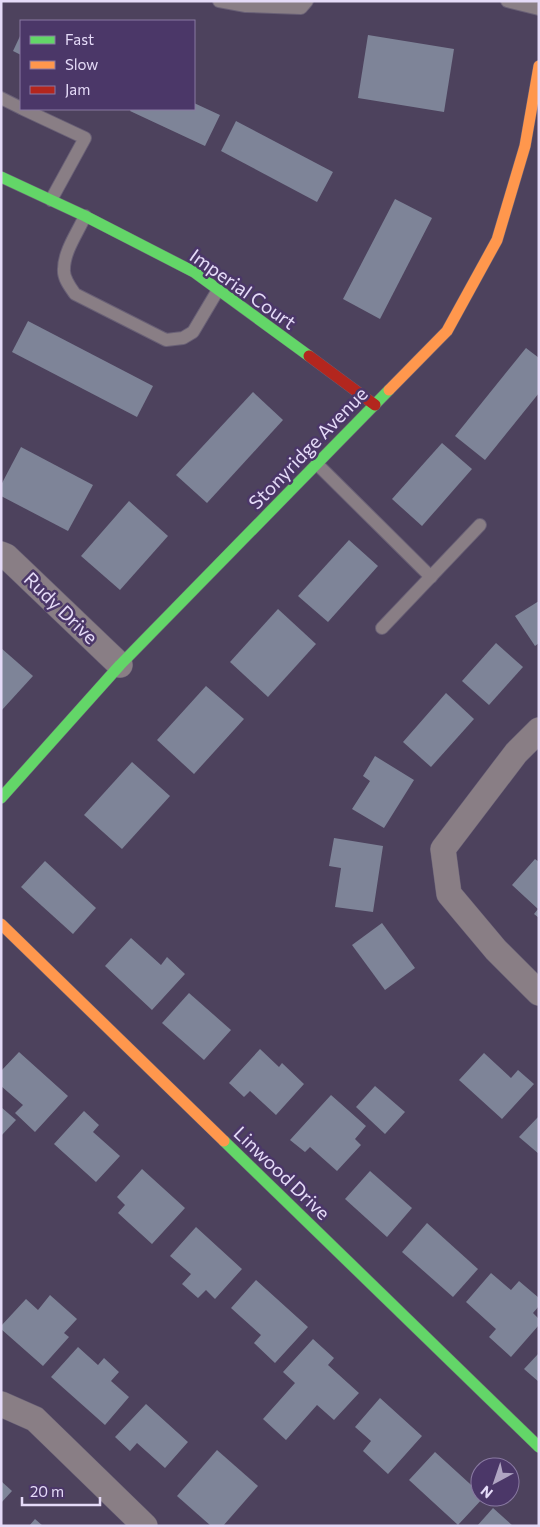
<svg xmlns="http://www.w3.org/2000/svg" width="540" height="1527" font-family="Commissioner,sans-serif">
<rect width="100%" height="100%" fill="#4d425d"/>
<g fill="#7e8498">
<polygon points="21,34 21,55 13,51"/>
<polygon points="368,35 454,49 444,112 358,98"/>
<polygon points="194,103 220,115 205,146 130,111 131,109 194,109"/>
<polygon points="236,121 333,172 317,202 221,151"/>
<polygon points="395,199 432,218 380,319 343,299"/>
<polygon points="28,321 153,386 137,417 12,352"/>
<polygon points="526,348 539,358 539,393 485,460 455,436"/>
<polygon points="253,392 283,420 207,503 176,475"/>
<polygon points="442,443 472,469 422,526 392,499"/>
<polygon points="21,447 93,485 68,531 1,496 1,485"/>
<polygon points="129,501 168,536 120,590 81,556"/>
<polygon points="349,540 378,566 328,622 298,596"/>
<polygon points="539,601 539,643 535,646 515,616"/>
<polygon points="278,609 316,644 268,697 230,662"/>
<polygon points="496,643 523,667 489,705 462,681"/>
<polygon points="1,648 33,676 1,711"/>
<polygon points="206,686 244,719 194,774 157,740"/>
<polygon points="446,693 474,719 431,767 403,742"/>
<polygon points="375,756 414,780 384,828 352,809 370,781 363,776"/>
<polygon points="132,762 170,796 122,849 84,815"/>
<polygon points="334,838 383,846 373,912 335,907 341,868 329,866"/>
<polygon points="535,859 539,862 539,918 534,914 538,909 512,885"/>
<polygon points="45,861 96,908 73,934 21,887"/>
<polygon points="382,923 415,968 385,990 352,945"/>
<polygon points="131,938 161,965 167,957 185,974 152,1010 105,966"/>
<polygon points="189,993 231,1030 204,1060 162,1023"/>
<polygon points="260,1049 279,1067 282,1063 304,1084 276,1115 250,1091 244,1097 229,1083"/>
<polygon points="19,1052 68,1096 35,1132 15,1113 23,1105 1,1086 1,1071"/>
<polygon points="484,1053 511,1078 518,1070 534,1084 502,1119 459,1080"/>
<polygon points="375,1086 405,1112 385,1134 356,1107"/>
<polygon points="331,1095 366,1126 355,1139 361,1145 337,1171 310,1147 305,1152 290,1140"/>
<polygon points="1,1107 16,1120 1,1136"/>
<polygon points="84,1111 99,1125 93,1132 120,1156 96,1182 54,1144"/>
<polygon points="539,1116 539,1154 519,1137"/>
<polygon points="142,1169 185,1208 152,1244 118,1213 125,1205 117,1197"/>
<polygon points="370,1171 412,1208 387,1237 345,1199"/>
<polygon points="427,1223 478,1269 453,1297 402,1252"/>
<polygon points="196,1227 242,1269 215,1299 206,1290 198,1298 182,1284 191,1274 170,1256"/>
<polygon points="491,1273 511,1290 519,1281 539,1298 539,1306 533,1313 539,1319 539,1325 511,1357 489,1337 496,1329 466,1302"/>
<polygon points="256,1280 308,1327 275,1363 254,1343 261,1335 231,1308"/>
<polygon points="50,1295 77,1319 64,1333 69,1337 43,1366 1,1329 1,1326 26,1299 38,1310"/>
<polygon points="313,1339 334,1358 328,1365 359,1393 334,1420 317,1405 286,1440 263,1419 295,1383 283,1372"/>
<polygon points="78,1347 98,1365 104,1358 119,1372 111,1381 129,1397 105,1425 51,1377"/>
<polygon points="539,1353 539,1382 524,1369"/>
<polygon points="380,1398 422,1436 388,1474 363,1451 371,1441 355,1427"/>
<polygon points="146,1404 188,1442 165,1468 137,1443 130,1451 115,1437"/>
<polygon points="217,1450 258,1486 223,1526 211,1526 177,1496"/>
<polygon points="435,1452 480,1493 480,1497 484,1497 458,1525 409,1480"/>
<polygon points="1,1481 12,1491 1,1503"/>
<polygon points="493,1508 513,1526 477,1526"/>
<polygon points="35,1519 43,1526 29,1526"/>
</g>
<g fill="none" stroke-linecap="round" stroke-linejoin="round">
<g stroke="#696076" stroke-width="14">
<g id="lane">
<polyline points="219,1 246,6 301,8 307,1"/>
<polyline points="507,1 539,9"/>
<polyline points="1,98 21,108"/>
<polyline points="23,109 85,138 51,200"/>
<path d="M85,216C78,232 64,251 64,269C63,278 70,287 75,294L166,340L183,338L193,332L218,290"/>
<polyline points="317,464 431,577"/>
<polyline points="382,628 480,525"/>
</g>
</g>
<g stroke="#696076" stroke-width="26">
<g id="street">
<polyline points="1,554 6,556 120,665"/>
<polyline points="539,730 516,753 443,849 449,894 496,950 539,993"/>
<polyline points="1,1404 35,1419 145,1526"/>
</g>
</g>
<g stroke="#696076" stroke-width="12">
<g id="fast">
<polyline points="1,177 85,216 194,272 309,356"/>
<polyline points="1,798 120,665 389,390"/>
<polyline points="224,1141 539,1447"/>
</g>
</g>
<g stroke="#696076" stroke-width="12">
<g id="slow">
<polyline points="389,390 447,331 497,240 525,146 539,66"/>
<polyline points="1,924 224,1141"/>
</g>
</g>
<g stroke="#696076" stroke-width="12">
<polyline id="jam" points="309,356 375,405"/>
</g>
<use href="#lane" stroke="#897e85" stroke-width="12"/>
<use href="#street" stroke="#897e85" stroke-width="25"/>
<use href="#fast" stroke="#63d668" stroke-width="11"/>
<use href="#slow" stroke="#ff974d" stroke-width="11"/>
<use href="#jam" stroke="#b3261e" stroke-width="11"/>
</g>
<g text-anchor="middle" stroke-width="5" stroke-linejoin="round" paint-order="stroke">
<g font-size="19" fill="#e5dbf8" stroke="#4b3768">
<text transform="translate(243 289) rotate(35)" y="7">Imperial Court</text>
<text transform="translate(308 448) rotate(-46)" y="7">Stonyridge Avenue</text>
<text transform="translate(61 608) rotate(44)" y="7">Rudy Drive</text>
<text transform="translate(282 1173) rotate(44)" y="7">Linwood Drive</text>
</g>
</g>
<rect width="540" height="1527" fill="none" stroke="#e5dbf8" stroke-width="5"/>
<rect x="20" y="20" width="175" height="90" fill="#4b3768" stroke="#8979a2"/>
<rect x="30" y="36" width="25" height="8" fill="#63d668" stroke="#8979a2"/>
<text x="65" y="45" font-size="15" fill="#e5dbf8">Fast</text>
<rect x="30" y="61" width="25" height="8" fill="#ff974d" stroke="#8979a2"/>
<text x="65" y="70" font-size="15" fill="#e5dbf8">Slow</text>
<rect x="30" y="86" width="25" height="8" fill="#b3261e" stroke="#8979a2"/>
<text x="65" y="95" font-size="15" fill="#e5dbf8">Jam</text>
<g transform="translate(495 1482) rotate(220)"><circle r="24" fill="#4b3768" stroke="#8979a2"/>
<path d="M0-4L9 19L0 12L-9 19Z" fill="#b0a5c2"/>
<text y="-8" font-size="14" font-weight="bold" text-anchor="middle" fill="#e5dbf8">N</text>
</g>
<path d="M22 1497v8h78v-8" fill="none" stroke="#e5dbf8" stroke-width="2.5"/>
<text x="30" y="1497" font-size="15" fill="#e5dbf8" stroke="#4b3768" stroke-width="4" paint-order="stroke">20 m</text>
</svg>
